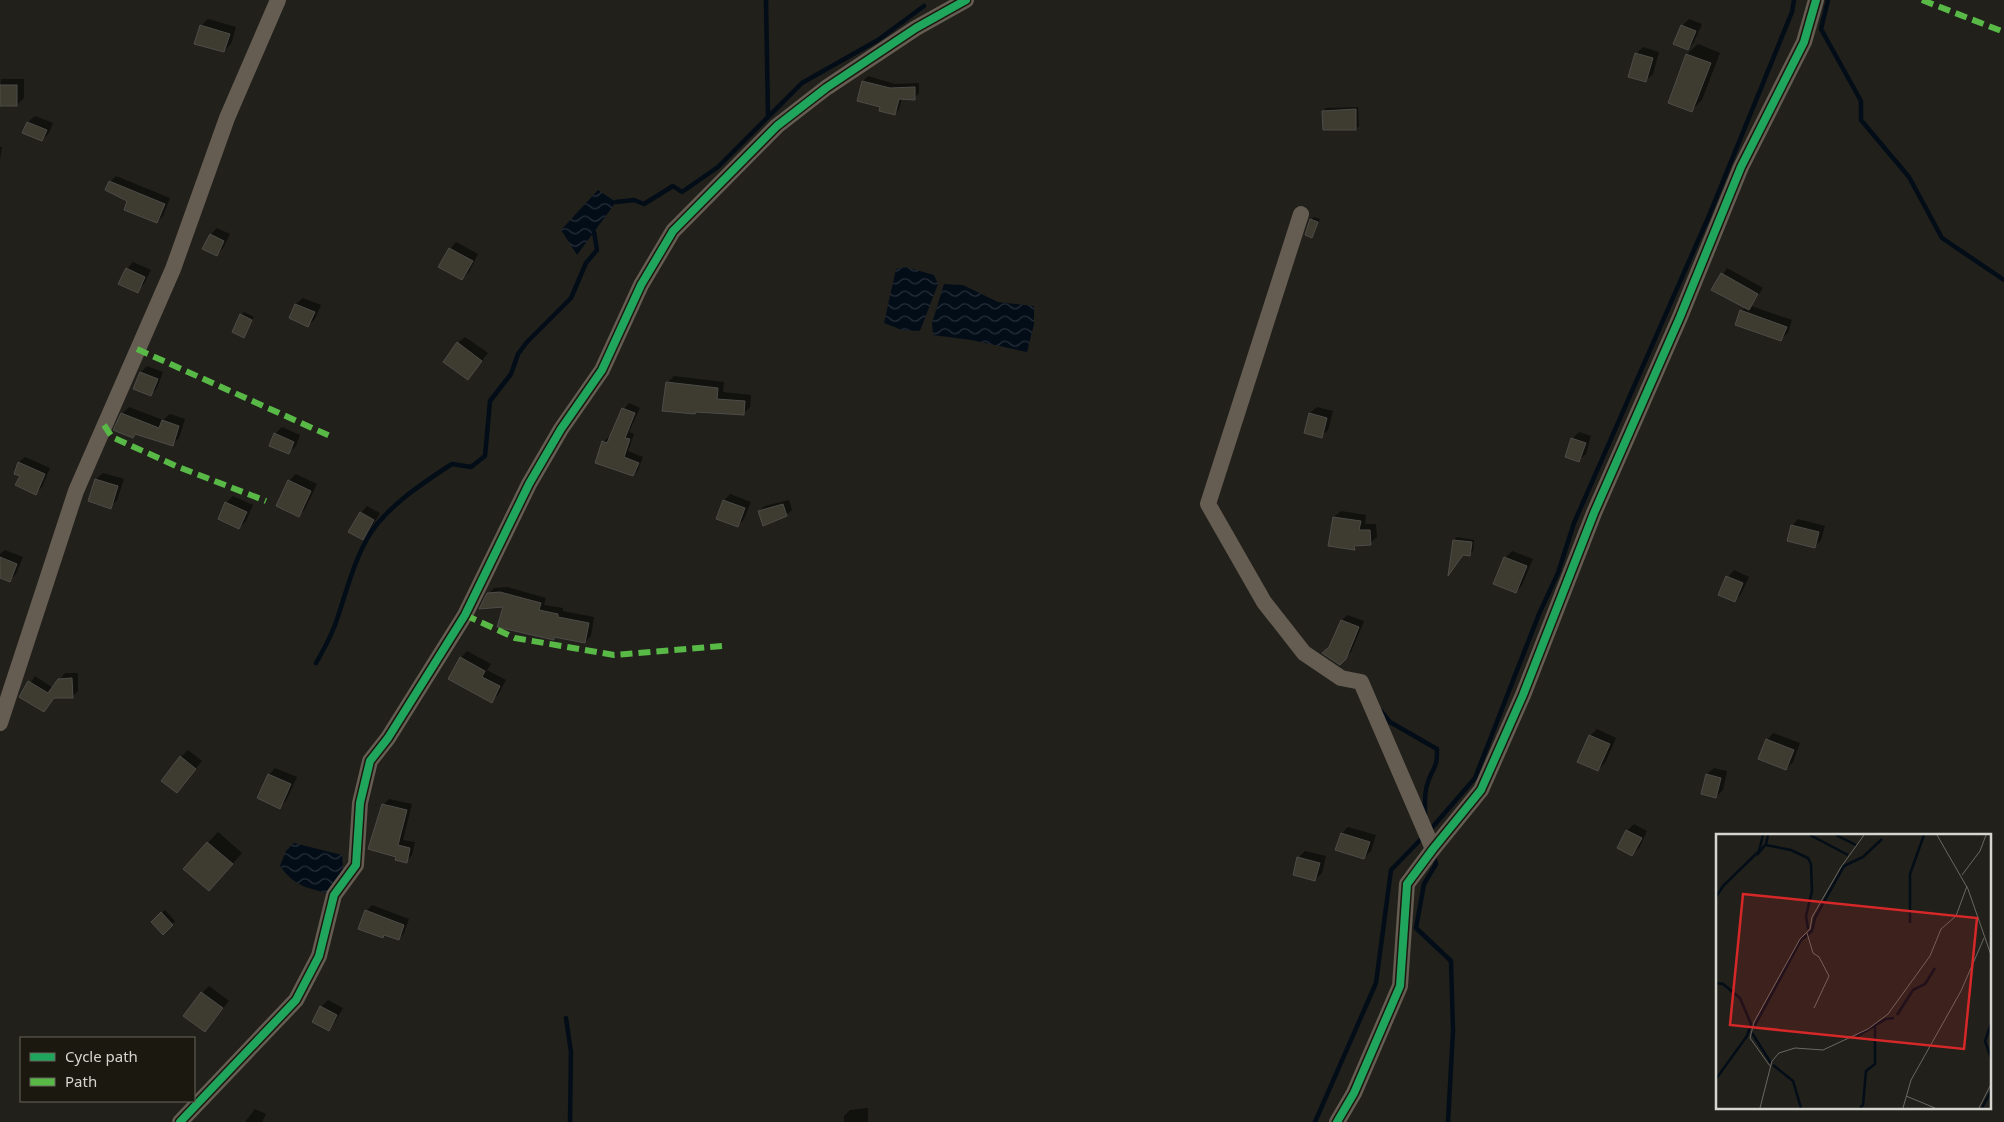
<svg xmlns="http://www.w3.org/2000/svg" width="2004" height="1122" font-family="'Noto Sans',sans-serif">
<defs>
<pattern id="water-waves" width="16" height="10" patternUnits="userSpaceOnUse" patternTransform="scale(1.25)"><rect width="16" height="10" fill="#030d18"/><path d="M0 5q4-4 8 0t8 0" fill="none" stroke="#272f39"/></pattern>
</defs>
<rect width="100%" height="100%" fill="#21201b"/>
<g fill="url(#water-waves)">
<polygon points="598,190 616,202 577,255 561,230"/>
<polygon points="906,267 934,275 938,284 920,331 902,330 884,323 896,269"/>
<polygon points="944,284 963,285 998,302 1034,306 1034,324 1027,352 971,340 933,335 932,323"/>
<path d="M294,843L342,855L343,868L331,894C308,888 295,887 280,866L286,851Z"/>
</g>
<g fill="#0007">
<polygon points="208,19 236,27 231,44 224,51 201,26"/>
<polygon points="1689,19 1702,24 1694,42 1688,49 1682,26"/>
<polygon points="1698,44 1720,53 1702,100 1692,110 1669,102 1687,54"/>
<polygon points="1643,47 1659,52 1653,74 1646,80 1636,54"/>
<polygon points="868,76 895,84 919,83 919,93 914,98 902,98 899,109 895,114 881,106 858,100 863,81"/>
<polygon points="1,79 24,79 24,98 17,105 0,105"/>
<polygon points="1358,107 1359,126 1356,129 1323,111 1326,108"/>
<polygon points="35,116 53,123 49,133 42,140 24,133 28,122"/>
<polygon points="0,147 2,147 0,160"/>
<polygon points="116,176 170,198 163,216 157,222 110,182"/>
<polygon points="1314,217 1320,219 1311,236 1311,220"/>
<polygon points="217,228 230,234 223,248 216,255 211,234"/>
<polygon points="456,242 478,254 469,272 462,279 450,249"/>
<polygon points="133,262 151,270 144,284 137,291 127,269"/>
<polygon points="1727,268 1763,288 1751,306 1792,320 1788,333 1781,339 1741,311 1746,307 1713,290"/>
<polygon points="303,298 321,305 315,319 308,326 290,318 296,304"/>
<polygon points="244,312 254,317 243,336 241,315"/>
<polygon points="465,337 488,353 468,379 458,343"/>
<polygon points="147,366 163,372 157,388 151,395 141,372"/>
<polygon points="674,376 724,382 723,392 751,395 750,407 743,414 698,411 695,413 667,383"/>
<polygon points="629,403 640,408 629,432 634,434 628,451 643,457 638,470 633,475 603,442 609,437 611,438 624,409"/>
<polygon points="129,407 163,420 170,414 185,419 179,438 172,445 137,433 133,437 122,414"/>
<polygon points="1317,407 1333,411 1328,430 1321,436 1310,413"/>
<polygon points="282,427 300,435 296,446 289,452 275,434"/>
<polygon points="1579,432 1591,436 1586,454 1579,460 1572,439"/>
<polygon points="25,457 50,468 42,487 36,493 21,475 15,473 19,462"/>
<polygon points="103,473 124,479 117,500 110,507 89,501 96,479"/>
<polygon points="296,474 317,484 305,509 299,515 289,481"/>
<polygon points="730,494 751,502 744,519 738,526 724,501"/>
<polygon points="233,496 253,505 246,521 239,528 226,503"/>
<polygon points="789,500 792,510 786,515 759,511 765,506"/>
<polygon points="367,506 380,513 369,532 363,539 361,513"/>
<polygon points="1341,511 1366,515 1365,524 1376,524 1377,537 1370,543 1358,544 1354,549 1334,517"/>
<polygon points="1798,519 1825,526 1821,540 1814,547 1792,526"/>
<polygon points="1457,537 1474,540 1473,551 1470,554 1454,540"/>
<polygon points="5,550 23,557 16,574 10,580 0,577 0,554"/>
<polygon points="1512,551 1533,559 1522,585 1516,592 1505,558"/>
<polygon points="1734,570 1749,577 1741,594 1735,601 1728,577"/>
<polygon points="507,587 546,598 544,605 563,608 563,611 594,617 591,636 585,642 556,636 553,639 488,594 494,588"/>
<polygon points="1347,615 1364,621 1351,652 1340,663 1331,647 1342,620"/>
<polygon points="467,651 491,664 487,670 506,680 498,695 491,701 461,658"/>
<polygon points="65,673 78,673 78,691 72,697 55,697 44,711 21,697 35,676 53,688"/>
<polygon points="1597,729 1616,738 1605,763 1598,770 1590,736"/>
<polygon points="1773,733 1800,743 1793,762 1786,769 1767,740"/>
<polygon points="188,750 202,761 177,791 181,757"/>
<polygon points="275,768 297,777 286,801 280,807 269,775"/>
<polygon points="1714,768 1727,771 1723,790 1716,797 1707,774"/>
<polygon points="389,799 412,804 403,840 415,842 412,855 406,861 397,856 383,805"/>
<polygon points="1634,824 1647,831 1639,848 1632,854 1627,831"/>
<polygon points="1348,827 1376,835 1371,851 1364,858 1342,833"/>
<polygon points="218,832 242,853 219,879 185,868"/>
<polygon points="1305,851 1326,856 1322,873 1315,880 1298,858"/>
<polygon points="372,905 409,919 404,933 399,939 385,934 383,937 366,911"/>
<polygon points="165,910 175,921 163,933 152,922"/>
<polygon points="209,986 229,1001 205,1031 202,993"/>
<polygon points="328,1000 343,1008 335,1022 329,1029 321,1007"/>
<polygon points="868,1108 868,1122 844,1122 844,1116 850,1110"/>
<polygon points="255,1109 266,1114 262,1122 245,1122"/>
</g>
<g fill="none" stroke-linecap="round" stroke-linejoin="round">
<g stroke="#030d18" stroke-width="4.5">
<polyline points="766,0 768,116"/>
<polyline points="1828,0 1821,29 1861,101 1861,120 1909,177 1942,238 2004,280"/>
<polyline points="616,202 634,200 644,204 673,186 682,192 718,167 802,83 878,40 924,6"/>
<path d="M316,663C323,651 330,638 335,625C345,597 352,566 367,539C383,509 424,482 452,464L471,467L485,456L490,401L511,374L518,354L527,342L571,298L586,263L597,250L594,232"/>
<path d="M1381,711L1390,722L1437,749C1437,768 1435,764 1429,779C1424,791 1425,802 1425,815"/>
<polyline points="1430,830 1475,778 1539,614 1558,573 1574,523 1708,218 1792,12 1794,0"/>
<polyline points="1434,856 1436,864 1424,884 1416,928 1451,961 1453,1031 1448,1122"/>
<polyline points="566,1018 571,1052 570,1122"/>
<polyline points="1315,1122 1376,983 1391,870 1424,836"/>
</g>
</g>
<g fill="#3e3b30" stroke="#4d4c48">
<polygon points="200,25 230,34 224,52 194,44"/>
<polygon points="1681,25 1696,31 1688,50 1673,44"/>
<polygon points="1635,53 1653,58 1646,82 1628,77"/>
<polygon points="1686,54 1711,63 1692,112 1668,103"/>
<polygon points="862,81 890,88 915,87 915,100 899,99 895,115 879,111 880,107 857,101"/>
<rect x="0" y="85" width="17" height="21"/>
<polygon points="1356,109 1356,130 1323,130 1322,111"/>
<polygon points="27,122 47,130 42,141 22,133"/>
<polygon points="109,181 165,204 157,223 124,210 127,201 105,190"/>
<polygon points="1310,219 1318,222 1312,238 1305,235"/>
<polygon points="210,234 224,241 217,256 202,249"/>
<polygon points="449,248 473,261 462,280 438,267"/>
<polygon points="126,268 145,277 138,293 118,284"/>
<polygon points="1721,273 1758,294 1749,310 1711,290"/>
<polygon points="295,304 315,312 308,327 289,318"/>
<polygon points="1740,310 1787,327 1781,341 1735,325"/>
<polygon points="240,314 252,320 244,338 232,332"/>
<polygon points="457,342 482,361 468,380 443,362"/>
<polygon points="140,372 158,379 151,396 133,389"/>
<polygon points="666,382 718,388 717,399 745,401 744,415 696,412 695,414 662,411"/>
<polygon points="622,408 635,413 625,438 630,439 624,457 639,463 633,476 595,463 602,441 607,443"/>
<polygon points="121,413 159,428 162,420 179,426 173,446 135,434 133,438 113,430"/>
<polygon points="1309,413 1327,418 1322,438 1304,433"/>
<polygon points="274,433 294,442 289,454 269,446"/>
<polygon points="1571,438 1586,443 1579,462 1565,457"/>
<polygon points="18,462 45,474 36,495 15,485 20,476 14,474"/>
<polygon points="95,479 118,486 111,509 88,501"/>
<polygon points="288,480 311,491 299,517 276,506"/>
<polygon points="723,500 745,508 738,527 716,519"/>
<polygon points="225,502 247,512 239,529 218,519"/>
<polygon points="783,504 787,516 763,526 758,511"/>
<polygon points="360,512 374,520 363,540 348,532"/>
<polygon points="1333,517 1361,521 1359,530 1370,530 1371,545 1354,546 1355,550 1328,546"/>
<polygon points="1791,525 1819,532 1815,548 1787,541"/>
<polygon points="1453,540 1472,542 1470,556 1463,555 1448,576"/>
<polygon points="0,557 17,564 10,582 0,578"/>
<polygon points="1504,557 1527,566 1516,593 1493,584"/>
<polygon points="1726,576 1743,583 1735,602 1718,595"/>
<polygon points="500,592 541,603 539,610 558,614 558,617 589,623 585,643 554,637 554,640 497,627 503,607 479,609 487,593"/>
<polygon points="1341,620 1359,627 1346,659 1340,665 1322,653 1329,647"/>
<polygon points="460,657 485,671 482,677 500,686 492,703 448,679"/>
<polygon points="72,678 73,698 54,698 44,712 19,697 28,681 48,693 58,679"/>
<polygon points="1589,735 1610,744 1598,771 1577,762"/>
<polygon points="1766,739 1794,750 1786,770 1758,759"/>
<polygon points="180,756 196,769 177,793 161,781"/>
<polygon points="268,774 291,784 280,809 257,798"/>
<polygon points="1706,774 1721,778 1716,798 1701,794"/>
<polygon points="382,804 407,810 398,845 410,848 407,863 395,860 396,857 368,849"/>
<polygon points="1626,830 1642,838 1632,856 1617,848"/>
<polygon points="1341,833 1370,842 1364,859 1335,850"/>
<polygon points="207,842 233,864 209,891 183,869"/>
<polygon points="1297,857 1320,863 1315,881 1293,875"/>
<polygon points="365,910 404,925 399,940 384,935 383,938 358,929"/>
<polygon points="161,912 173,925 163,935 151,922"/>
<polygon points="201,992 223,1008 205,1032 183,1016"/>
<polygon points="320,1006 337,1015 329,1031 312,1022"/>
</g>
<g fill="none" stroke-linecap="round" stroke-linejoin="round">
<g stroke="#655c52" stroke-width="16">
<polyline points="1301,214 1208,504 1264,602 1304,653 1341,678 1361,682 1433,849"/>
<polyline points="0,723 76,491 173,269 227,118 278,0"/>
<polyline points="180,1122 296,1000 319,956 334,895 356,865 360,803 370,761 388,738 465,615 529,484 561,429 602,370 641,285 673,231 777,126 826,88 916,28 966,0"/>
<polyline points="1337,1122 1354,1093 1400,986 1407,884 1433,849 1481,790 1523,695 1594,513 1680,317 1741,167 1804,42 1816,0"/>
</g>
<g stroke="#58b947" stroke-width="6" stroke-dasharray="12 6" stroke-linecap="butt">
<polyline points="1922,0 2004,32"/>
<polyline points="137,349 330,436"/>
<polyline points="104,425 112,437 176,466 266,501"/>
<polyline points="465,615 515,638 614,655 722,646"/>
</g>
<g stroke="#1b180f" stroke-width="11">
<g id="cycleway">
<polyline points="180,1122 296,1000 319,956 334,895 356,865 360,803 370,761 388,738 465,615 529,484 561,429 602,370 641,285 673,231 777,126 826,88 916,28 966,0"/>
<polyline points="1337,1122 1354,1093 1400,986 1407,884 1433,849 1481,790 1523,695 1594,513 1680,317 1741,167 1804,42 1816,0"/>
</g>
</g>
<use href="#cycleway" stroke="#20a55d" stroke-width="8"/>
</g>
<g transform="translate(1716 834)">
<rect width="275" height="275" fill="#21201b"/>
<path fill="none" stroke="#030d18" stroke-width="2.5" d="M94,1L132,21M120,1L140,11M50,11L75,16L92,24L95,30L96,57L90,82L92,95M41,21L50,10L52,1M0,63L7,52L43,17L47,1M194,89V40L208,1M0,149L7,150L24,164L35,190L31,202L0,245M181,181L197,156L209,150L219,134M275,190L269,207L275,224M38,193L85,106L96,97L99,84L128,32L147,23L166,5M36,199L55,229M140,203L170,185L178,184M57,231L77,247L85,274M144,274L147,271L150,237L159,230V192M266,274L275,257"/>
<path fill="none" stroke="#6a6863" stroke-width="1" d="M221,1L252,55L275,121M246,41L264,17L270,1M91,99L97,119L103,123L113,142L98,174M54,232L34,204L38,188L84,105L94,95L96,83L125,33L148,1M190,262L219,274M44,274L56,227L63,219L79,214L107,216L152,195L172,180L214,122L225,95L240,82L251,52M187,274L195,246L245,157L268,104M263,274L275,250"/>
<path fill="#d62828" fill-opacity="0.15" stroke="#d62828" stroke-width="2.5" d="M27,60L261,84L248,215L14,191Z"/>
<rect width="275" height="275" fill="none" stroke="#d7d5cf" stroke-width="2.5"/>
</g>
<rect x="20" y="1037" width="175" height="65" fill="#1b180f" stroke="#66645c"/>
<rect x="30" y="1053" width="25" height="8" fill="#20a55d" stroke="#66645c"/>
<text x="65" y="1062" font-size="15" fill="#d7d5cf">Cycle path</text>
<rect x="30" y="1078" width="25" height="8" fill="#58b947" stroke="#66645c"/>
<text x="65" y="1087" font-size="15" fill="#d7d5cf">Path</text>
</svg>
